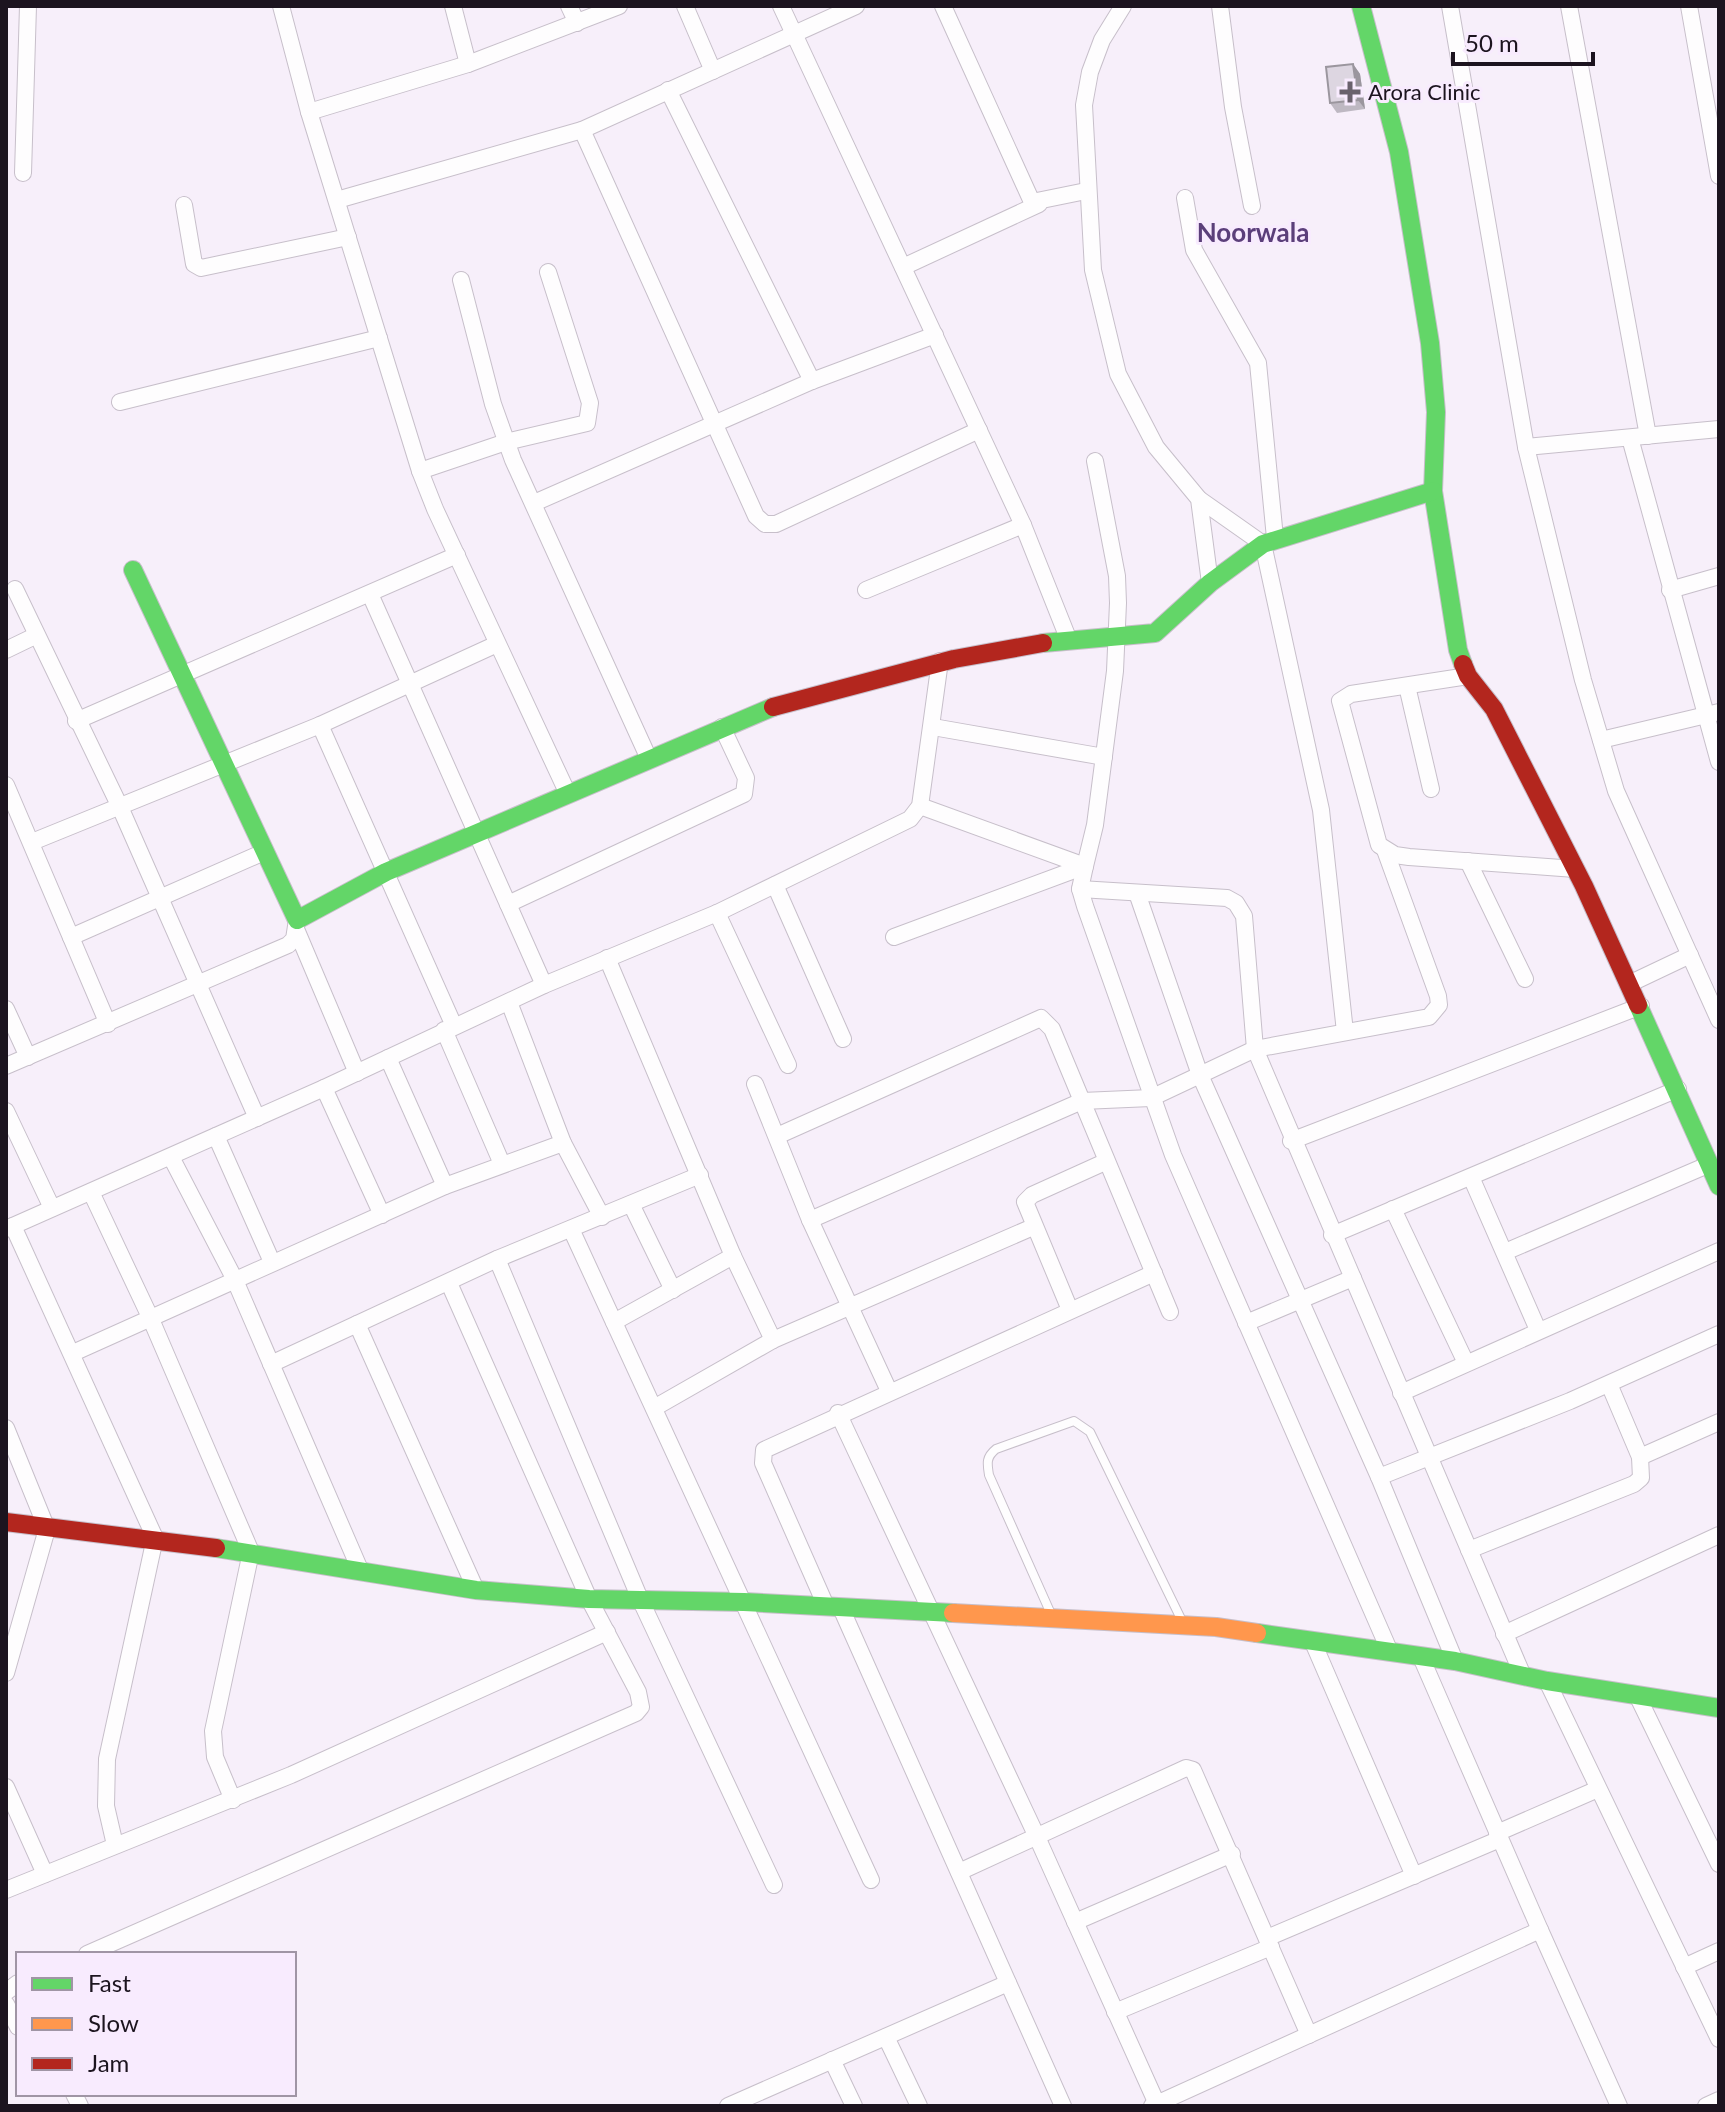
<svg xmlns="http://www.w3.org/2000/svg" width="1725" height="2112" font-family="Lato,sans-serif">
<rect width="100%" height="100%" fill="#f7effa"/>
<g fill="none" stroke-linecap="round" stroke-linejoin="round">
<g stroke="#c7bfca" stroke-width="10">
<path id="lane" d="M1051,1614L989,1475C987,1463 986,1457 996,1449L1074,1421L1090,1432L1183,1623"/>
</g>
<g stroke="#c7bfca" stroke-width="18">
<g id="street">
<polyline points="281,6 309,112 420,471 435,509 568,794"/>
<polyline points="453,6 468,64"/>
<polyline points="569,6 577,23"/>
<polyline points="685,6 713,71"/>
<polyline points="781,6 1023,525 1068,638"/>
<polyline points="943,6 1032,202 1086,191"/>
<polyline points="1123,6 1102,40 1090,72 1084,105 1093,270 1118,374 1156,447 1199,499 1210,583"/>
<polyline points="1220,6 1233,107 1252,206"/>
<polyline points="1450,6 1526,447 1583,680 1616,791 1719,1020"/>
<polyline points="1569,6 1648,436"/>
<polyline points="1689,6 1719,176"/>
<polyline points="668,90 812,381"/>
<polyline points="309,112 468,64 619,6"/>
<polyline points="582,130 756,516 765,524 776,524 979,430"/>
<polyline points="23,173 28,6"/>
<polyline points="1185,198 1194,250 1258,363 1275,538"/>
<polyline points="337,200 582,130 856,6"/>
<polyline points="184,205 194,264 201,268 348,237"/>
<polyline points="903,267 1039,204"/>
<polyline points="461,280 493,404 513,460 649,759"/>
<polyline points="120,402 379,338"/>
<polyline points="1630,438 1719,762"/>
<polyline points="1526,447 1719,429"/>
<polyline points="420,471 506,442 587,423 590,403 548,272"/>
<polyline points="1199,499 1263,544 1321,810 1345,1032"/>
<polyline points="534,503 812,381 935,335"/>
<polyline points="15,589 120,807 257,1118"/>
<polyline points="866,590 1023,525"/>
<polyline points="1670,590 1719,576"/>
<polyline points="370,594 544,985"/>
<polyline points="6,650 35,636"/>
<polyline points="1468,676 1351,694 1340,701 1379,845 1395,855 1409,857 1575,869"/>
<polyline points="1407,686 1431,789"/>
<polyline points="76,721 457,555"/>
<polyline points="320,725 454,1026"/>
<polyline points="933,727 1104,757"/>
<polyline points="1601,740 1719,712"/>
<polyline points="6,785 108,1024"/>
<polyline points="920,806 1085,866 1080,889 1085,906 1173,1155 1390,1652"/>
<polyline points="32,842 320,725 497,644"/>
<polyline points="1468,861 1525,979"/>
<polyline points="775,885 843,1039"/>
<polyline points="1080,889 1227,898 1236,903 1244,916 1255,1049 1523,1676"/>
<polyline points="1137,893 1200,1075 1379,1477 1455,1661"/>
<polyline points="508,904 744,794 746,778 722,727"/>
<polyline points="717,913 788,1065"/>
<polyline points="296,929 357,1073"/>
<polyline points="71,937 264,852"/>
<polyline points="894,937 1085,866 1095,825 1115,671 1118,603 1117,576 1095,461"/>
<polyline points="607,958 733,1256 773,1340"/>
<polyline points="1631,983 1690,955"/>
<polyline points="509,1002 563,1143 602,1217"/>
<polyline points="6,1009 28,1057"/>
<polyline points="444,1030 502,1164"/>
<polyline points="388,1058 445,1186"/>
<polyline points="6,1066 288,945 294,939 297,920"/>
<polyline points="755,1084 810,1220 889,1391"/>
<polyline points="324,1088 382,1215"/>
<polyline points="6,1111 52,1208"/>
<polyline points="216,1136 272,1262"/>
<polyline points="777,1136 1041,1018 1052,1029 1170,1312"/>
<polyline points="1291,1141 1641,1006"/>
<polyline points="171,1157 234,1278 361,1572"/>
<polyline points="1471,1177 1538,1330"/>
<polyline points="91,1192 150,1317 251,1552 213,1731 215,1757 233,1800"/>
<polyline points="631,1204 673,1290"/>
<polyline points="1393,1209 1466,1363"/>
<polyline points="810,1220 1082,1101 1151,1098 1255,1049 1429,1017 1439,1005 1438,996 1385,850"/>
<polyline points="13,1226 155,1538 107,1759 106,1806 115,1845"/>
<polyline points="6,1229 324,1088 544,985 717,913 910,819 920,806 940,661"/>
<polyline points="571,1229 871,1880"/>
<polyline points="1332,1235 1678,1089"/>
<polyline points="1505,1252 1710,1164"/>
<polyline points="497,1259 640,1599 774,1885"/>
<polyline points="1070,1310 1025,1202 1032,1195 1105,1162"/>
<polyline points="614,1322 733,1256"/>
<polyline points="1246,1323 1353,1278"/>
<polyline points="357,1324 476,1590"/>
<polyline points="73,1353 445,1186 563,1143"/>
<polyline points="271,1364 497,1259 700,1175"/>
<polyline points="1401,1393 1719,1251"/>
<polyline points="654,1408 773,1340 1033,1227"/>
<polyline points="838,1413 1037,1837 1157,2104"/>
<polyline points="6,1428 47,1529 6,1673"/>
<polyline points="1640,1457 1719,1422"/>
<polyline points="1379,1477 1570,1401 1719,1334"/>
<polyline points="1469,1550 1634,1484 1641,1478 1640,1457 1609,1384"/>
<polyline points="826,1606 763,1463 764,1450 1154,1273"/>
<polyline points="841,1608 1063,2106"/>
<polyline points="1504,1634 1719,1535"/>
<polyline points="1312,1640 1414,1876"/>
<polyline points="1421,1657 1540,1930"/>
<polyline points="1547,1681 1719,2039"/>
<polyline points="1637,1695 1719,1864"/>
<polyline points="6,1787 45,1874"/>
<polyline points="1497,1833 1598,1789"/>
<polyline points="959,1872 1186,1768 1193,1770 1309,2035"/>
<polyline points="6,1890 291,1775 607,1632"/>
<polyline points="1075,1922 1232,1854"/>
<polyline points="1267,1938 1500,1839"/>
<polyline points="87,1954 636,1713 641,1707 638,1692 589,1599 449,1283"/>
<polyline points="1684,1967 1719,1951"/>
<polyline points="6,1992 18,1983"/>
<polyline points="6,2004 18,2027"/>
<polyline points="1115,2012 1271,1947"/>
<polyline points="886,2037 919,2106"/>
<polyline points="832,2060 854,2106"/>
<polyline points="74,2094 80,2106"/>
<polyline points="728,2106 1008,1983"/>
<polyline points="1152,2106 1540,1930 1619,2106"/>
<polyline points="1706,2106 1719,2100"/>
</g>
</g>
<g stroke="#c7bfca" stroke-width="20">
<g id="fast">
<polyline points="1361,6 1399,152 1430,343 1436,412 1433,491 1458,650 1463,664"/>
<polyline points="133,570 297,920 386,872 773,707"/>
<polyline points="1043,643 1155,633 1210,583 1263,544 1433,491"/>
<polyline points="1638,1005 1719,1186"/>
<polyline points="216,1548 476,1590 589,1599 744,1602 953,1613"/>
<polyline points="1257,1633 1455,1661 1547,1681 1719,1708"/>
</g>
</g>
<g stroke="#c7bfca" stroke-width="20">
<polyline id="slow" points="953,1613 1216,1627 1257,1633"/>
</g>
<g stroke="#c7bfca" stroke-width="20">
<g id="jam">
<polyline points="1463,664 1468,676 1494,709 1584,886 1638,1005"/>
<polyline points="773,707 954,659 1043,643"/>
<polyline points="6,1522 216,1548"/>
</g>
</g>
<use href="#lane" stroke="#fefdfe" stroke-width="8"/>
<use href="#street" stroke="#fefdfe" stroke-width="16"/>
<use href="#fast" stroke="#63d668" stroke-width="18"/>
<use href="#slow" stroke="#ff974d" stroke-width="18"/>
<use href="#jam" stroke="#b3261e" stroke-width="18"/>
</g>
<polygon fill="#beb8c2" points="1353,64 1360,74 1365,109 1337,113 1330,103"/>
<polygon fill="#9b969e" points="1353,64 1360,74 1365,109 1358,100"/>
<polygon fill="#ddd6e1" stroke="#9b969e" stroke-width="2" points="1353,64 1358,100 1330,103 1326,67"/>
<path fill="#69616c" stroke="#f8ebfe" stroke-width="3" d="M1346 80h8v8h8v8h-8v8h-8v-8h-8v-8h8z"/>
<g text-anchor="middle" stroke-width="6" stroke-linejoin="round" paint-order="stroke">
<g font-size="22" fill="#1c141f" stroke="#f8ebfe" text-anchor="start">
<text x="1368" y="100">Arora Clinic</text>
</g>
<g font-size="26" font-weight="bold" fill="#5b3f7a" stroke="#f8ebfe">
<text x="1253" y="242">Noorwala</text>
</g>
</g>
<rect width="1725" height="2112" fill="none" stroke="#1c141f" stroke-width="16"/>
<rect x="16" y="1952" width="280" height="144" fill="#f8ebfe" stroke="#a095a5" stroke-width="2"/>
<rect x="32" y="1978" width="40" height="12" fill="#63d668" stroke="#a095a5" stroke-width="2"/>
<text x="88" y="1992" font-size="24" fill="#1c141f">Fast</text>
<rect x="32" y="2018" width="40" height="12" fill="#ff974d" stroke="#a095a5" stroke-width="2"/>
<text x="88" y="2032" font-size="24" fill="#1c141f">Slow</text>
<rect x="32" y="2058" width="40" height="12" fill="#b3261e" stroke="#a095a5" stroke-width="2"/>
<text x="88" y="2072" font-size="24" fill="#1c141f">Jam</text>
<path d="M1453 52v12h140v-12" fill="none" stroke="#1c141f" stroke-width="4"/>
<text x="1465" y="52" font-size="24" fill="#1c141f" stroke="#f8ebfe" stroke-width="6" paint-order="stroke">50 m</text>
</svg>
